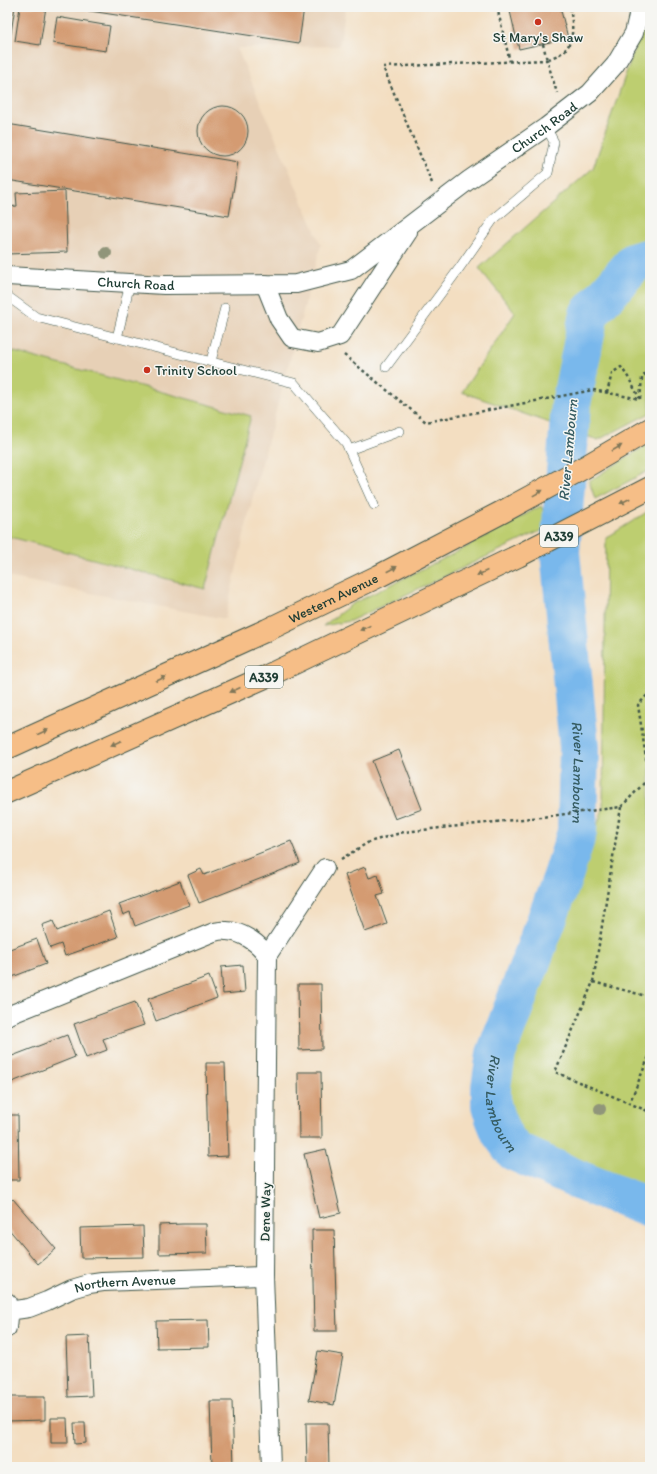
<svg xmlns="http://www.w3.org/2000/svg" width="657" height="1474" font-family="Itim,sans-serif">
<rect width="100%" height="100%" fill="#f6f6f2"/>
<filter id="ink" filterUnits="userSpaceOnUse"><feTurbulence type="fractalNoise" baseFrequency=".025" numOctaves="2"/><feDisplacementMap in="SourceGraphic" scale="8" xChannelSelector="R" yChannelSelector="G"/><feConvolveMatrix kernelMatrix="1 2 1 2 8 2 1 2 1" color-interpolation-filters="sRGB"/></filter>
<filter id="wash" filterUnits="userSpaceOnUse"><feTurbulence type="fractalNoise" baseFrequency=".012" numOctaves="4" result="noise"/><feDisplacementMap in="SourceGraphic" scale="16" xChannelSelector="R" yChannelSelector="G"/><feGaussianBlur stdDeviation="0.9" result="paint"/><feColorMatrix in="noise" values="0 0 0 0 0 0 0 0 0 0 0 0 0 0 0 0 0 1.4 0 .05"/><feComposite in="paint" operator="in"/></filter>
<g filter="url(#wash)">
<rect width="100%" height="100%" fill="#f3dec1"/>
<polygon fill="#e7d0b6" points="7,7 346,7 339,46 237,48 321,245 253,496 225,619 7,577"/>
<g fill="#bdce70" stroke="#6e8652">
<polygon points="649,7 650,7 650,413 598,440 462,392 515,313 479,268 593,168"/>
<polygon points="7,350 251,416 205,589 7,536"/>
<polygon points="650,443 650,470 595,499 589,481"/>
<polygon points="541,506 551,526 350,621 323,626 352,604 457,552"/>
<polygon points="650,510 650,1208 564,1173 503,1114 502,1056 530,1011 603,809 606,538"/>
</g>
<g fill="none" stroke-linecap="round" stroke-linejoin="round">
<path stroke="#79b8ec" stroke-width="40" id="s1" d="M650,258L635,262L589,314L571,404L560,552L579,747L577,832L562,879L496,1054L491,1087V1105L495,1118L501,1133L514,1151L583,1182L650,1208"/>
</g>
<g id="blocks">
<g fill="#d49b72">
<polygon points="7,7 15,7 10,39 7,39"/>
<polygon points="20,7 46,7 40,45 15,41"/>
<polygon points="64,7 304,7 299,43"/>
<polygon points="509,7 560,7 568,38 519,49"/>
<polygon points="57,17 110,26 106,51 53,43"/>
<circle cx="223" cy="131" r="25"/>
<polygon points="7,124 238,162 229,216 7,180"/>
<polygon points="65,191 67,252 7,254 7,207 17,206 16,193"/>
<polygon points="399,750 422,809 395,819 372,761"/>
<polygon points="291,841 300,863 199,903 188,875 201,869 204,875"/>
<polygon points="365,867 369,878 378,875 384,894 377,896 387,924 365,932 345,875"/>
<polygon points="180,881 189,905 135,926 130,912 123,915 119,904"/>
<polygon points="109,911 118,937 65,956 61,944 50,948 42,925 53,921 57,931"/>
<polygon points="37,939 46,964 7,979 7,950"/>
<polygon points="243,965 245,992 223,994 221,967"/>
<polygon points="209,976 217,998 156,1021 148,999"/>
<polygon points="298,984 321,984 322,1049 299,1050"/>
<polygon points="135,1002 144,1025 103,1039 107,1050 86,1058 74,1024"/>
<polygon points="67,1035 75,1057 7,1084 7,1058"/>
<polygon points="206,1063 225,1063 228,1156 208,1157"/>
<polygon points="298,1072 321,1072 322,1138 299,1138"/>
<polygon points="7,1115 18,1115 19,1180 7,1180"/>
<polygon points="326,1149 341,1213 319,1218 304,1154"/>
<polygon points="13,1199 56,1249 38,1264 7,1227 7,1204"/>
<polygon points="182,1224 206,1224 207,1253 159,1254 159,1225"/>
<polygon points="143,1226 144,1257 81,1258 80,1228"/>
<polygon points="312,1230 334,1230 337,1331 314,1331"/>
<polygon points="208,1320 209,1347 157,1348 156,1321"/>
<polygon points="89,1336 92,1396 68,1397 66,1337"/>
<polygon points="318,1351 343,1355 334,1405 309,1400"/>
<polygon points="7,1397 45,1397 45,1420 7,1421"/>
<polygon points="210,1401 232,1401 234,1467 212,1467"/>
<polygon points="51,1418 67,1418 68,1443 51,1443"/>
<polygon points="74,1423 85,1423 86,1443 75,1444"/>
<polygon points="306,1423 328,1423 329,1467 307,1467"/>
</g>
</g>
</g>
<g filter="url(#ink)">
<use href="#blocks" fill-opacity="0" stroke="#3f5549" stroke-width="1"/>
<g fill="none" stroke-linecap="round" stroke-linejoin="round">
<g stroke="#3f5549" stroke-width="10">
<g id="service">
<polyline points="7,296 36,317 294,383 346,443 374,505"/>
<polyline points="117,338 130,283"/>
<polyline points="211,361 225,308"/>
<polyline points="386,367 458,270 493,220 548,173 554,142 546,127"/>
<polyline points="349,450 400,431"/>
</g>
</g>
<g stroke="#3f5549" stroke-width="20">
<g id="minor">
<path id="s2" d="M7,276L164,285L296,284L351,270L469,180L546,127L590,93L615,65L634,33L640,7"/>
<polyline points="265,284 279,319 292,338 318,343 340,336 408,232"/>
<polyline points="267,956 325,868"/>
<path d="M7,1016L214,932C218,931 222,930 226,931C242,931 260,944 267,956L264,1276L271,1467"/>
<polyline points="7,1302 8,1317 7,1328"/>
<path id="s3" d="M8,1311L29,1308L47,1301L72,1289L89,1284L103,1282L264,1276"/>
</g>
</g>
<g stroke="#3f5549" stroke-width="24">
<g id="trunk">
<path id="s4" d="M7,748L267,630L379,576L504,511L585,467L650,429"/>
<polyline points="7,792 265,677 518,556 650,488"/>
</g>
</g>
<g stroke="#3f5549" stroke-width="2.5" stroke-dasharray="3 3" stroke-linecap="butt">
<polyline points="497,7 510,62"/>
<path d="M543,44L547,60C552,57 560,55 564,51C576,40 572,21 570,7"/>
<polyline points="432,183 383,67 547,60 557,93"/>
<polyline points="344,355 426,422 593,390 640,399"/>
<polyline points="607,393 612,373 621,367 628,377 640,399"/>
<polyline points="640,399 642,378 650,367"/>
<polyline points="649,778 638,705 650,692"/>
<polyline points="621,807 593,982 555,1072 650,1112"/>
<polyline points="341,859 369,842 404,832 550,816 621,807 650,777"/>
<polyline points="593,982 650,997"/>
<polyline points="629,1104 650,1054"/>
</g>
<use href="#service" stroke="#fff" stroke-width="9"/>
<use href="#minor" stroke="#fff" stroke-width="18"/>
<use href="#trunk" stroke="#f6be87" stroke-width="22"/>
</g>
<g fill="#90957a">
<circle cx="106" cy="253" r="6"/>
<circle cx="600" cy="1109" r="6"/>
</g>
<defs><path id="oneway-solid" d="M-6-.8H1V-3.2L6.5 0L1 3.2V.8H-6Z"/></defs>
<g fill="#807759">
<use href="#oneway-solid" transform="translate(617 448) rotate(-30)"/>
<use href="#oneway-solid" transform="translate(538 493) rotate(-29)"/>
<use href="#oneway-solid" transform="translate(625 501) rotate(152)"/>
<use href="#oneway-solid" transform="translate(392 569) rotate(-27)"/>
<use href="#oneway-solid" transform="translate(482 573) rotate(155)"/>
<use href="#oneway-solid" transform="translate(365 628) rotate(154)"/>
<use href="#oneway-solid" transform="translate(161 679) rotate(-25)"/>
<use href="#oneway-solid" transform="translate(235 690) rotate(156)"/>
<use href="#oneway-solid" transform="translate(43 732) rotate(-24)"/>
<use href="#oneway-solid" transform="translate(116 743) rotate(156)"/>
</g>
</g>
<g fill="#c8321e" stroke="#f6f6f2" stroke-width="1.5">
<circle cx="538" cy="22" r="4"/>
<circle cx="147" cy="370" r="4"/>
</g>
<g text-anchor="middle" stroke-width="3" stroke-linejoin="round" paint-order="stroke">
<g fill="#f6f6f2" stroke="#60746d" stroke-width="1">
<rect x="540" y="525" width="38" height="22" rx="3"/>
<rect x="245" y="666" width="38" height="22" rx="3"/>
</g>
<g font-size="13" font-weight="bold" fill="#1f3d34">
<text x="559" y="541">A339</text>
<text x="264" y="682">A339</text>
</g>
<g font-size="14" fill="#1f3d34" stroke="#f6f6f2">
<text x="538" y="42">St Mary's Shaw</text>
<text x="155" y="375" text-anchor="start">Trinity School</text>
</g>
<g font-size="14" fill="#1f3d34" stroke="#f6f6f2">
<text dy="5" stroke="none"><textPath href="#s2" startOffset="586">Church Road</textPath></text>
<text dy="5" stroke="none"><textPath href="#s2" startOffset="129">Church Road</textPath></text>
<text dy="5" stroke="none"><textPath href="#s4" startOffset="359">Western Avenue</textPath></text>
<text transform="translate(265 1212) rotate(-89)" y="5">Dene Way</text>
<text dy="5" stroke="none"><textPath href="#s3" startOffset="122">Northern Avenue</textPath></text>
</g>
<g font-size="15" font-style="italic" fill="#365c62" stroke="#f6f6f2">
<text transform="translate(568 450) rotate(-85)" y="5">River Lambourn</text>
<text dy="5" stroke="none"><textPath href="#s1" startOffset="546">River Lambourn</textPath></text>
<text dy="5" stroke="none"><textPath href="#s1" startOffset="894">River Lambourn</textPath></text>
</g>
</g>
<rect width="657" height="1474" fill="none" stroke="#f6f6f2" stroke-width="24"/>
</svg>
